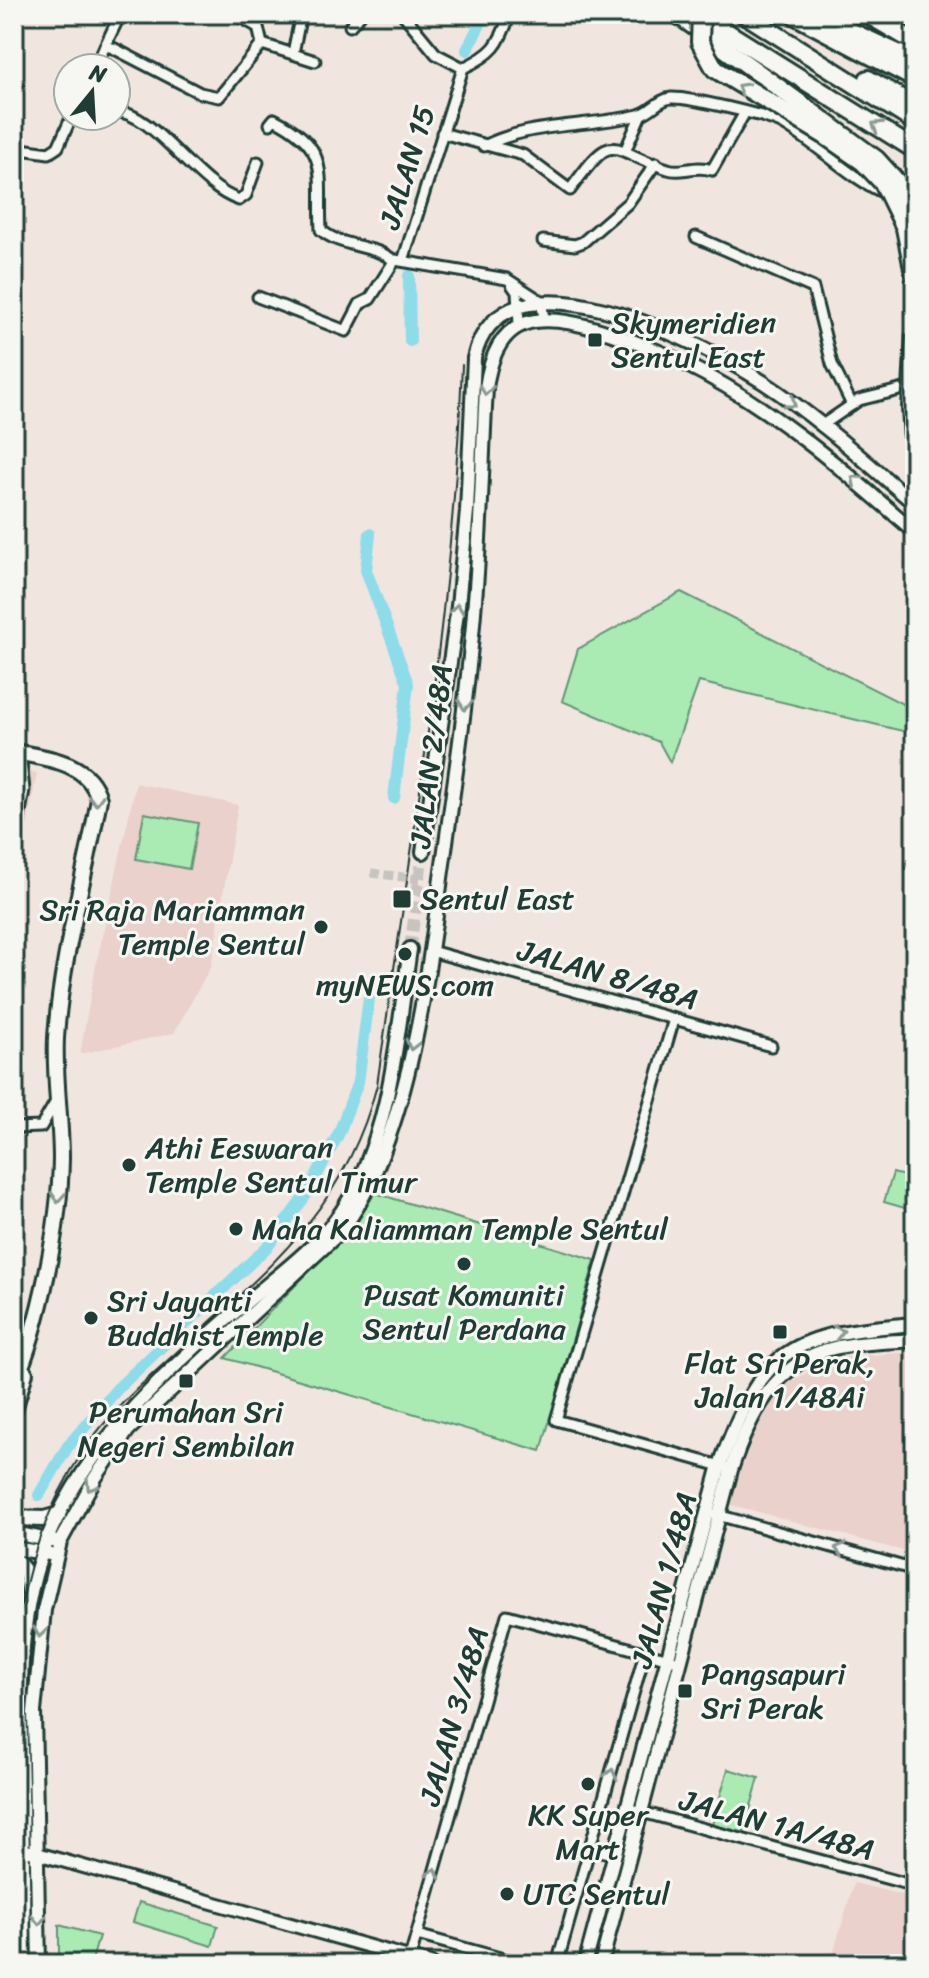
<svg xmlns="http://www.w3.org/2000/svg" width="929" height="1978" font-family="Sriracha,sans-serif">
<rect width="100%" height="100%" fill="#f1e5e0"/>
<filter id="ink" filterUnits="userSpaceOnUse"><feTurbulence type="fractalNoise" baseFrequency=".0125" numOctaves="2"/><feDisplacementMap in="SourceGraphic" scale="16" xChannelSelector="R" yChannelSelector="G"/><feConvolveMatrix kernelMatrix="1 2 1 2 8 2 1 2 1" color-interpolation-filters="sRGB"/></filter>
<g filter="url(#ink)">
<g fill="#ead1cb">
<polygon points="14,769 37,773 14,896"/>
<polygon points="136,783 238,805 211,966 174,1033 80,1054 95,970"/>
<polygon points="915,1352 915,1554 728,1504 764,1410 790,1382 833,1358"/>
<polygon points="854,1883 915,1898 915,1964 830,1964"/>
</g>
<g fill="#aaebb4" stroke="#649474" stroke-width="2">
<polygon points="681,592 909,707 915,713 915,734 699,682 670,762 659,742 562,701 578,649"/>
<polygon points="144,813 198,823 189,869 136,859"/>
<polygon points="893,1173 915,1179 915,1211 884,1202"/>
<polygon points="375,1193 595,1260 541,1451 225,1358 356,1223"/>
<polygon points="728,1769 759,1778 743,1834 712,1825"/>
<polygon points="139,1902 218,1926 212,1946 133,1922"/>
<polygon points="59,1925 99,1936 91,1964 59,1964"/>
</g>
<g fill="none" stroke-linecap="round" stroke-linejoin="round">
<g stroke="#8cdce9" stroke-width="12">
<polyline points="467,50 485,14"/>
<polyline points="409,276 410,341"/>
<polyline points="370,534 366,570 408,684 394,798"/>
<polyline points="39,1495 68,1446 118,1388 267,1247 306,1195 339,1133 358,1082 371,983"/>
</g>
<polyline stroke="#c7c3be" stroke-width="9" stroke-dasharray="9 4.5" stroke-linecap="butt" points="371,873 420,879"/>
<polyline stroke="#c7c3be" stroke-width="12" stroke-dasharray="12 6" stroke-linecap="butt" points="410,949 423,852"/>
<g stroke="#1f3d34" stroke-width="15">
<g id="minor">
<polyline points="403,14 436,54 463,68"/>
<polyline points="886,16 886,14"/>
<polyline points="350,26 361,14"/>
<polyline points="262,44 315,61"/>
<polyline points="105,46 118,19"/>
<polyline points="293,53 301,14"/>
<polyline points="95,68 105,46 113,48 200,93 219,97 262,44 258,27 235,14"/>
<path d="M116,112C152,110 197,187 239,200L246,195L258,162"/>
<polyline points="78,116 94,116"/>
<path d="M270,124L274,119C332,148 318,174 321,230C341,248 373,244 393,260"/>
<path d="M442,133L523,155L570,190C617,125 607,151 668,169C682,174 694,164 712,170L744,114"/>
<path d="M484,146C532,122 588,127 639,115C651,112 659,99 671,98C689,97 769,116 783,124C821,146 848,178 889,195"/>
<polyline points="14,148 49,153 58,147 72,116"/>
<polyline points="626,149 641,114"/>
<polyline points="696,237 813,288 832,364 852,405"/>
<polyline points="543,241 575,245 583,242 628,203 656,163"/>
<path d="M403,261L463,68C493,54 499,46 510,14"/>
<polyline points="512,285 517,292 519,324"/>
<polyline points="258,297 346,331 360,304 370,299 395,260 507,279 541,301 544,318"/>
<polyline points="821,426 859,400 912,387"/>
<polyline points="14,845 24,790 20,753"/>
<polyline points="431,951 771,1046"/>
<polyline points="674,1019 556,1420 724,1467"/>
<polyline points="14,1128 41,1127 58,1098"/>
<polyline points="714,1514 915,1570"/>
<polyline points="627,1808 915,1886"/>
<polyline points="590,1849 615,1854"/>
<polyline points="417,1935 522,1964"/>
<polyline points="410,1958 507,1615 673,1660"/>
<polyline points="557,1964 645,1652"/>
</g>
</g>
<g stroke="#1f3d34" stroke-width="17">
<polyline id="tertiary" points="28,1851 432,1964"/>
</g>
<g stroke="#1f3d34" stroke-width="18">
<g id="secondary">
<path d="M423,852L458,606L467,511L474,358C502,238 702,343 763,382C817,417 866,462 915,504"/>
<polyline points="14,1533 53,1541"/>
<polyline points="14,1548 50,1554"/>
<polyline points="14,1557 24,1569 29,1593"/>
<path d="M24,1964C23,1905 23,1847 22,1788C20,1706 15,1615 48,1537C91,1437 170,1368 250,1299C281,1273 319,1245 342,1211C391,1136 397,1036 410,949"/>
<path d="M39,1964L34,1712L44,1610L60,1542L95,1478L128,1430L341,1231C406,1145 427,985 441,878C454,786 468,693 475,600C481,530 482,459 486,388C496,314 537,311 600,330C728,369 816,446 915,532"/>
<path d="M585,1964L720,1465C763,1345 792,1334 915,1324"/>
<path d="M601,1964L731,1470C748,1418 775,1361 834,1348C860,1342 889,1342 915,1340"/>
</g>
</g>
<g stroke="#1f3d34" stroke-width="20">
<g id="primary">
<path d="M14,752C48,758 89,762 99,799C85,878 61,957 56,1038C54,1077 61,1119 61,1159C60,1223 40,1325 14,1384"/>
<polyline points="14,1410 25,1373"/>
<polyline points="14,1518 44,1519 58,1515"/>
</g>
</g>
<g stroke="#1f3d34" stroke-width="22">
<g id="motorway">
<polyline points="677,14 771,82"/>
<polyline points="698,14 915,150"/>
<polyline points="744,14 915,122"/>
<polyline points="792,14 915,79"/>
<polyline points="867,14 915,42"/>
<polyline points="815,15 915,61"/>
<polyline points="868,79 915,106"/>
</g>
</g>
<use href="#minor" stroke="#f6f6f2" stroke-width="9"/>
<use href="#tertiary" stroke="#f6f6f2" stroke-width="11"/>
<use href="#secondary" stroke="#f6f6f2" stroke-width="12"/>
<use href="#primary" stroke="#f6f6f2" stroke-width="14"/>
<use href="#motorway" stroke="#f6f6f2" stroke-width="16"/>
<path stroke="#1f3d34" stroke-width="2" d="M14,1662C20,1586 41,1514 84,1450C106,1417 137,1388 167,1361C261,1274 343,1216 377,1085C411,846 453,607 462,365"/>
<g stroke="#1f3d34" stroke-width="22" stroke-linecap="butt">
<g id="motorway-bridge">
<polyline points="701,14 700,42 715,69 824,135 863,162 883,183 905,228 915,279"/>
<polyline points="771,82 876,159 896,181 915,221"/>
<polyline points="915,334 911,408 915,471"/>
</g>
</g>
<use href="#motorway-bridge" stroke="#f6f6f2" stroke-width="16"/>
</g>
<defs><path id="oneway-chevron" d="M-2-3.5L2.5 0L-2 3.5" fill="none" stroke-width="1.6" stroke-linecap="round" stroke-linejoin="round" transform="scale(2)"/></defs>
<g stroke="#8a9a93">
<use href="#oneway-chevron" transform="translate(742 88) rotate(-150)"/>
<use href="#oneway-chevron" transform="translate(877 126) rotate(-148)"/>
<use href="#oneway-chevron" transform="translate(486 390) rotate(95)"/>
<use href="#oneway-chevron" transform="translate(791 403) rotate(37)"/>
<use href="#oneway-chevron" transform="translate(856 480) rotate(-139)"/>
<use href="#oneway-chevron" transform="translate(457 609) rotate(-83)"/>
<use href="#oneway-chevron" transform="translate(465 705) rotate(96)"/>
<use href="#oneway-chevron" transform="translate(96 800) rotate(88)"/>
<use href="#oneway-chevron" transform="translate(412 1045) rotate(104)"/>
<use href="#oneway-chevron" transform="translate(58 1197) rotate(94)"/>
<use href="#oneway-chevron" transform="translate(839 1332) rotate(-12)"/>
<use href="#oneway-chevron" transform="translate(91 1486) rotate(121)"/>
<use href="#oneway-chevron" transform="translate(840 1549) rotate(-165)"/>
<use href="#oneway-chevron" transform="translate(40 1632) rotate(98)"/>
<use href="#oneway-chevron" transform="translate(611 1774) rotate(-74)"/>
<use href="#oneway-chevron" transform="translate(434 1873) rotate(-74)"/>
<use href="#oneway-chevron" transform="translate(39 1920) rotate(89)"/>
</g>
</g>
<g fill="#1f3d34" stroke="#f6f6f2" stroke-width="3">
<rect x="587" y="332" width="16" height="16" rx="4"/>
<rect x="392" y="889" width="20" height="20" rx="4"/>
<circle cx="321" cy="927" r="8"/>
<circle cx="405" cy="954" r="8"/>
<circle cx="129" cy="1165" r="8"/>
<circle cx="236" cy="1229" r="8"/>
<circle cx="464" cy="1264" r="8"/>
<circle cx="91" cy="1318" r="8"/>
<rect x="772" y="1324" width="16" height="16" rx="4"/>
<rect x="178" y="1373" width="16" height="16" rx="4"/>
<rect x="677" y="1683" width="16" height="16" rx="4"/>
<circle cx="588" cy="1784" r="8"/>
<circle cx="507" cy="1894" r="8"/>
</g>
<g text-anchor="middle" stroke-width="6" stroke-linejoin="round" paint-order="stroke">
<g font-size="30" fill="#1f3d34" stroke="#f6f6f2">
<text transform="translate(407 167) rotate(-73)" y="10">JALAN 15</text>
<text transform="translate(431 756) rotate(-83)" y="10">JALAN 2/48A</text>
<text transform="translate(608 975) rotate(16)" y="10">JALAN 8/48A</text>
<text transform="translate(664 1580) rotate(-75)" y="10">JALAN 1/48A</text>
<text transform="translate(454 1716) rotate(-74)" y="10">JALAN 3/48A</text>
<text transform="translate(777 1825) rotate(15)" y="10">JALAN 1A/48A</text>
</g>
<g font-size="30" fill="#1f3d34" stroke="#f6f6f2" text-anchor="start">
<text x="611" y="333">Skymeridien<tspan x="611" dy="34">Sentul East</tspan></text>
<text x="420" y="909">Sentul East</text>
<text x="305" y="920" text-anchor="end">Sri Raja Mariamman<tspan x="305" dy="34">Temple Sentul</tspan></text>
<text x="405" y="995" text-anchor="middle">myNEWS.com</text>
<text x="145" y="1158">Athi Eeswaran<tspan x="145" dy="34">Temple Sentul Timur</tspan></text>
<text x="252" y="1239">Maha Kaliamman Temple Sentul</text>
<text x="464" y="1305" text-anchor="middle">Pusat Komuniti<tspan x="464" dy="34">Sentul Perdana</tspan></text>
<text x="107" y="1311">Sri Jayanti<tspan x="107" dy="34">Buddhist Temple</tspan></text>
<text x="780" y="1373" text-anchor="middle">Flat Sri Perak,<tspan x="780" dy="34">Jalan 1/48Ai</tspan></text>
<text x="186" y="1422" text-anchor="middle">Perumahan Sri<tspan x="186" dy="34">Negeri Sembilan</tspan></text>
<text x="701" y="1684">Pangsapuri<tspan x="701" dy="34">Sri Perak</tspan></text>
<text x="588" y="1825" text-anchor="middle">KK Super<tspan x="588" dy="34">Mart</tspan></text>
<text x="523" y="1904">UTC Sentul</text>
</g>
</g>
<rect width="929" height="1978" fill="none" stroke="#f6f6f2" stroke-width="48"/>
<rect x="24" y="24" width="881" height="1930" fill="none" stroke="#1f3d34" stroke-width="3" filter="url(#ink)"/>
<g transform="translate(92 92) rotate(18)"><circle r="38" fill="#f6f6f2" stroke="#a0aca6" stroke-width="2"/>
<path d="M0-6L14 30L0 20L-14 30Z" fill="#1f3d34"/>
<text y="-12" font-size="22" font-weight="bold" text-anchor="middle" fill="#1f3d34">N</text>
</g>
</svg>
